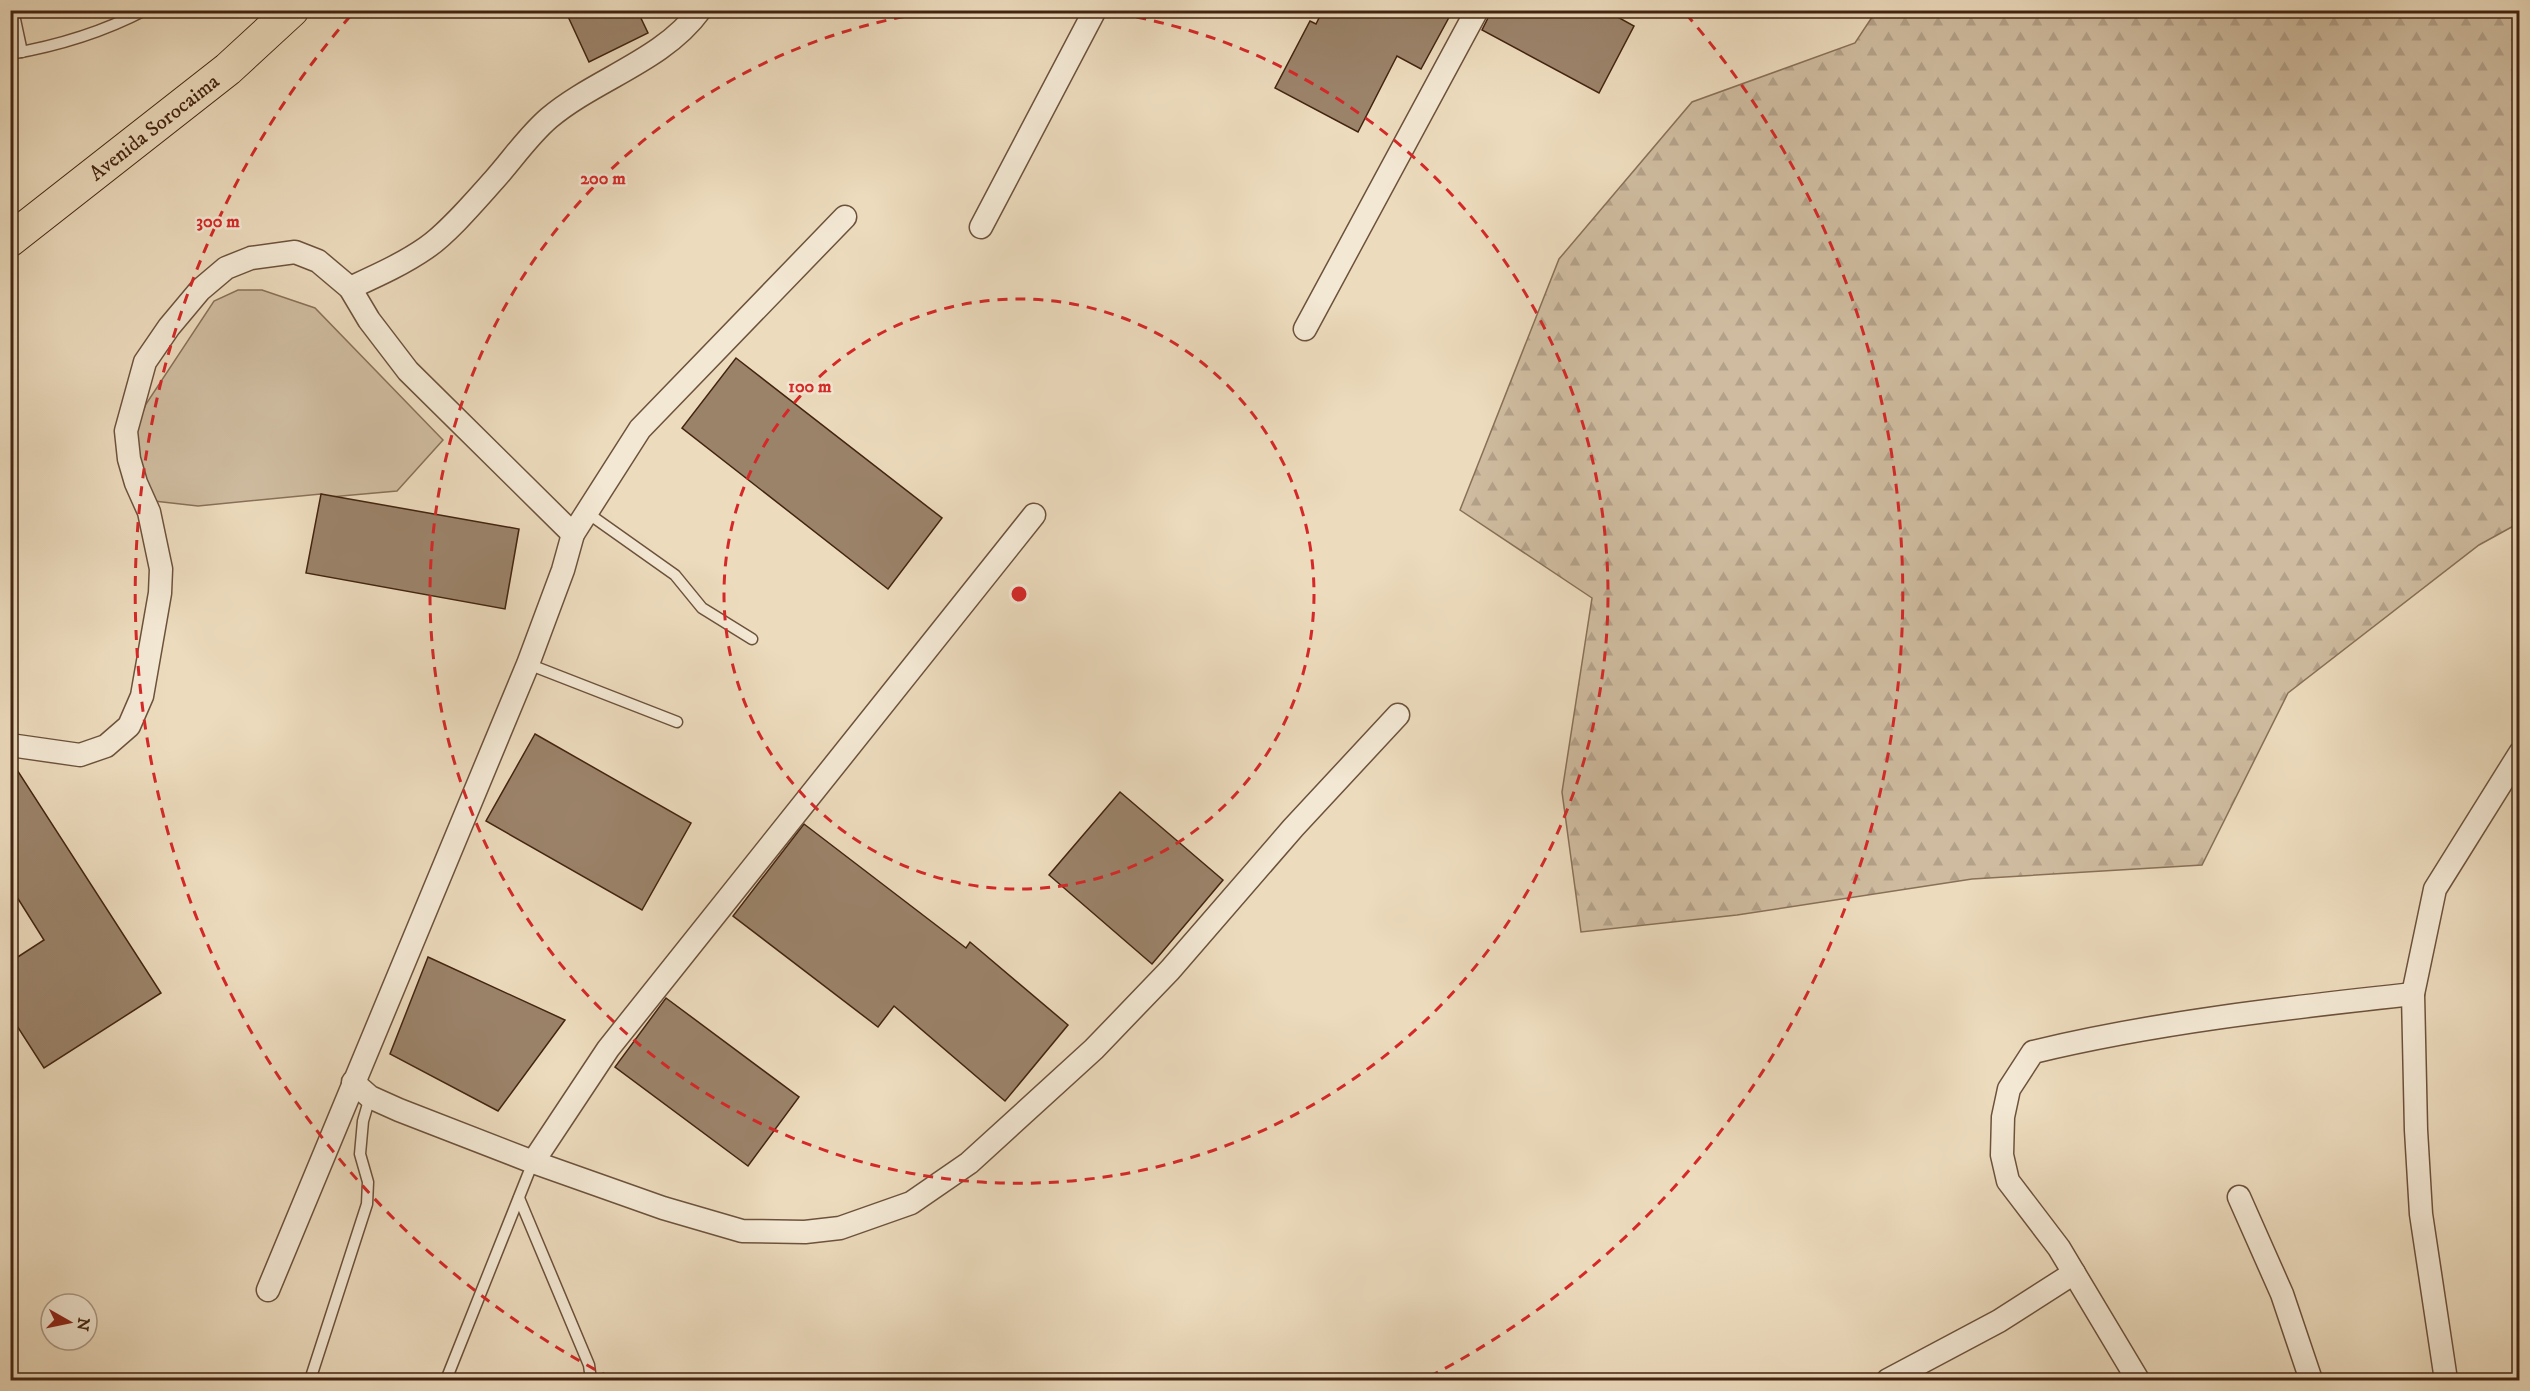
<svg xmlns="http://www.w3.org/2000/svg" width="2530" height="1391" font-family="'IM FELL DW Pica',serif">
<defs>
<pattern id="forest-firs" width="22" height="20" patternUnits="userSpaceOnUse" patternTransform="scale(1.5)"><rect width="22" height="20" fill="#cfbca0"/><path d="M5 1l3.5 6h-7zM16 11l3.5 6h-7z" fill="#b3a189"/></pattern>
</defs>
<rect width="100%" height="100%" fill="#ecdbbd"/>
<filter id="stains"><feTurbulence type="fractalNoise" baseFrequency=".00333" numOctaves="4"/><feColorMatrix values="0 0 0 0 .2 0 0 0 0 .09 0 0 0 0 .02 0 0 0 .5 -.17"/></filter>
<radialGradient id="worn" r=".72"><stop offset=".6" stop-color="#630" stop-opacity="0"/><stop offset="1" stop-color="#630" stop-opacity=".3"/></radialGradient>
<polygon fill="url(#forest-firs)" stroke="#897058" stroke-width="1.5" points="1876,11 2519,11 2519,523 2479,545 2288,693 2202,865 1972,879 1737,915 1581,932 1562,792 1592,598 1460,510 1559,259 1692,102 1855,43"/>
<polygon fill="#cfbca0" stroke="#897058" stroke-width="1.5" points="238,290 262,290 315,308 443,440 397,491 330,497 321,494 198,506 154,501 129,446 146,404 214,301"/>
<g fill="#9b836a" stroke="#432410" stroke-width="1.5">
<polygon points="565,10 637,10 648,33 589,62"/>
<polygon points="1323,10 1453,10 1421,69 1397,56 1358,132 1275,88 1310,21 1316,24"/>
<polygon points="1492,10 1605,10 1634,26 1599,93 1482,30"/>
<polygon points="736,358 942,518 888,589 682,428"/>
<polygon points="321,494 519,529 505,609 306,573"/>
<polygon points="535,734 691,823 642,910 486,821"/>
<polygon points="10,759 161,993 44,1068 10,1015 10,962 44,940 10,886"/>
<polygon points="1120,792 1223,880 1152,964 1049,875"/>
<polygon points="804,824 966,948 970,942 1068,1025 1005,1101 894,1006 878,1027 733,916"/>
<polygon points="428,957 565,1020 498,1111 390,1054"/>
<polygon points="666,998 799,1097 748,1166 615,1067"/>
</g>
<g fill="none" stroke-linecap="round" stroke-linejoin="round">
<g stroke="#6d523b" stroke-width="13">
<g id="service">
<polyline points="13,10 22,52"/>
<path d="M10,54C57,46 103,32 145,10"/>
<polyline points="586,512 675,575 702,608 752,639"/>
<polyline points="528,664 677,722"/>
<polyline points="519,1198 589,1365 591,1380"/>
<polyline points="310,1380 367,1204 368,1182 360,1154 363,1121 370,1097"/>
<polyline points="446,1380 533,1162"/>
</g>
</g>
<g stroke="#6d523b" stroke-width="25">
<g id="minor">
<polyline points="981,227 1095,10"/>
<path d="M350,288C376,276 403,264 426,248C448,233 476,200 494,180C512,160 528,136 549,118C595,79 663,61 700,10"/>
<polyline points="1305,329 1477,10"/>
<polyline points="10,745 80,755 106,746 129,726 142,696 160,593 161,569 149,512 136,483 129,459 126,431 145,362 169,327 200,290 226,268 251,258 295,252 318,261 350,288 369,320 408,371 573,534"/>
<polyline points="353,1082 370,1097 399,1110 533,1162 663,1208 742,1231 805,1232 840,1228 911,1203 969,1163 1094,1049 1170,970 1293,828 1398,715"/>
<polyline points="533,1162 608,1049 1034,515"/>
<polyline points="2239,1197 2282,1294 2311,1380"/>
<polyline points="268,1290 528,664 563,570 573,534 640,429 845,217"/>
<polyline points="1888,1380 1999,1321 2074,1273"/>
<path d="M2138,1380L2059,1248L2008,1181L2002,1155L2003,1117L2009,1089L2033,1052C2157,1022 2286,1008 2413,994"/>
<polyline points="2446,1380 2421,1214 2416,1130 2413,994 2435,889 2520,753"/>
</g>
</g>
<g stroke="#432410" stroke-width="35">
<g id="primary">
<path id="s1" d="M10,240L228,69L292,10"/>
</g>
</g>
<use href="#service" stroke="#f3e8d4" stroke-width="10"/>
<use href="#minor" stroke="#f3e8d4" stroke-width="22"/>
<use href="#primary" stroke="#ecdbbd" stroke-width="33"/>
</g>
<g fill="none" stroke="#d62828" stroke-width="3" stroke-dasharray="10 8">
<circle cx="1019" cy="594" r="295"/>
<path d="M1101 11A589 589 0 1 1 937 11"/>
<path d="M611 1378A884 884 0 0 1 352 14M1686 14A884 884 0 0 1 1427 1378"/>
</g>
<g text-anchor="middle" stroke-width="5" stroke-linejoin="round" paint-order="stroke">
<g font-size="21" fill="#432410" stroke="#f3e8d4">
<text dy="7" stroke="none"><textPath href="#s1" startOffset="183">Avenida Sorocaima</textPath></text>
</g>
</g>
<circle cx="1019" cy="594" r="9" fill="#d62828" stroke="#f3e8d4" stroke-width="3"/>
<g font-size="18" text-anchor="middle" font-weight="bold" fill="#d62828" stroke="#f3e8d4" stroke-width="5" stroke-linejoin="round" paint-order="stroke">
<text x="603" y="184">200 m</text>
<text x="218" y="227">300 m</text>
<text x="810" y="392">100 m</text>
</g>
<rect width="2530" height="1391" fill="none" stroke="#ecdbbd" stroke-width="36"/>
<rect x="12" y="12" width="2506" height="1367" fill="none" stroke="#432410" stroke-width="3"/>
<rect x="18" y="18" width="2494" height="1355" fill="none" stroke="#432410" stroke-width="1.5"/>
<g transform="translate(69 1322) rotate(99)"><circle r="28" fill="#f3e8d4" stroke="#ad9a86" stroke-width="1.5"/>
<path d="M0-4.5L10 22L0 15L-10 22Z" fill="#8f2418"/>
<text y="-9" font-size="16" font-weight="bold" text-anchor="middle" fill="#432410">N</text>
</g>
<rect width="100%" height="100%" filter="url(#stains)"/>
<rect width="100%" height="100%" fill="url(#worn)"/>
</svg>
